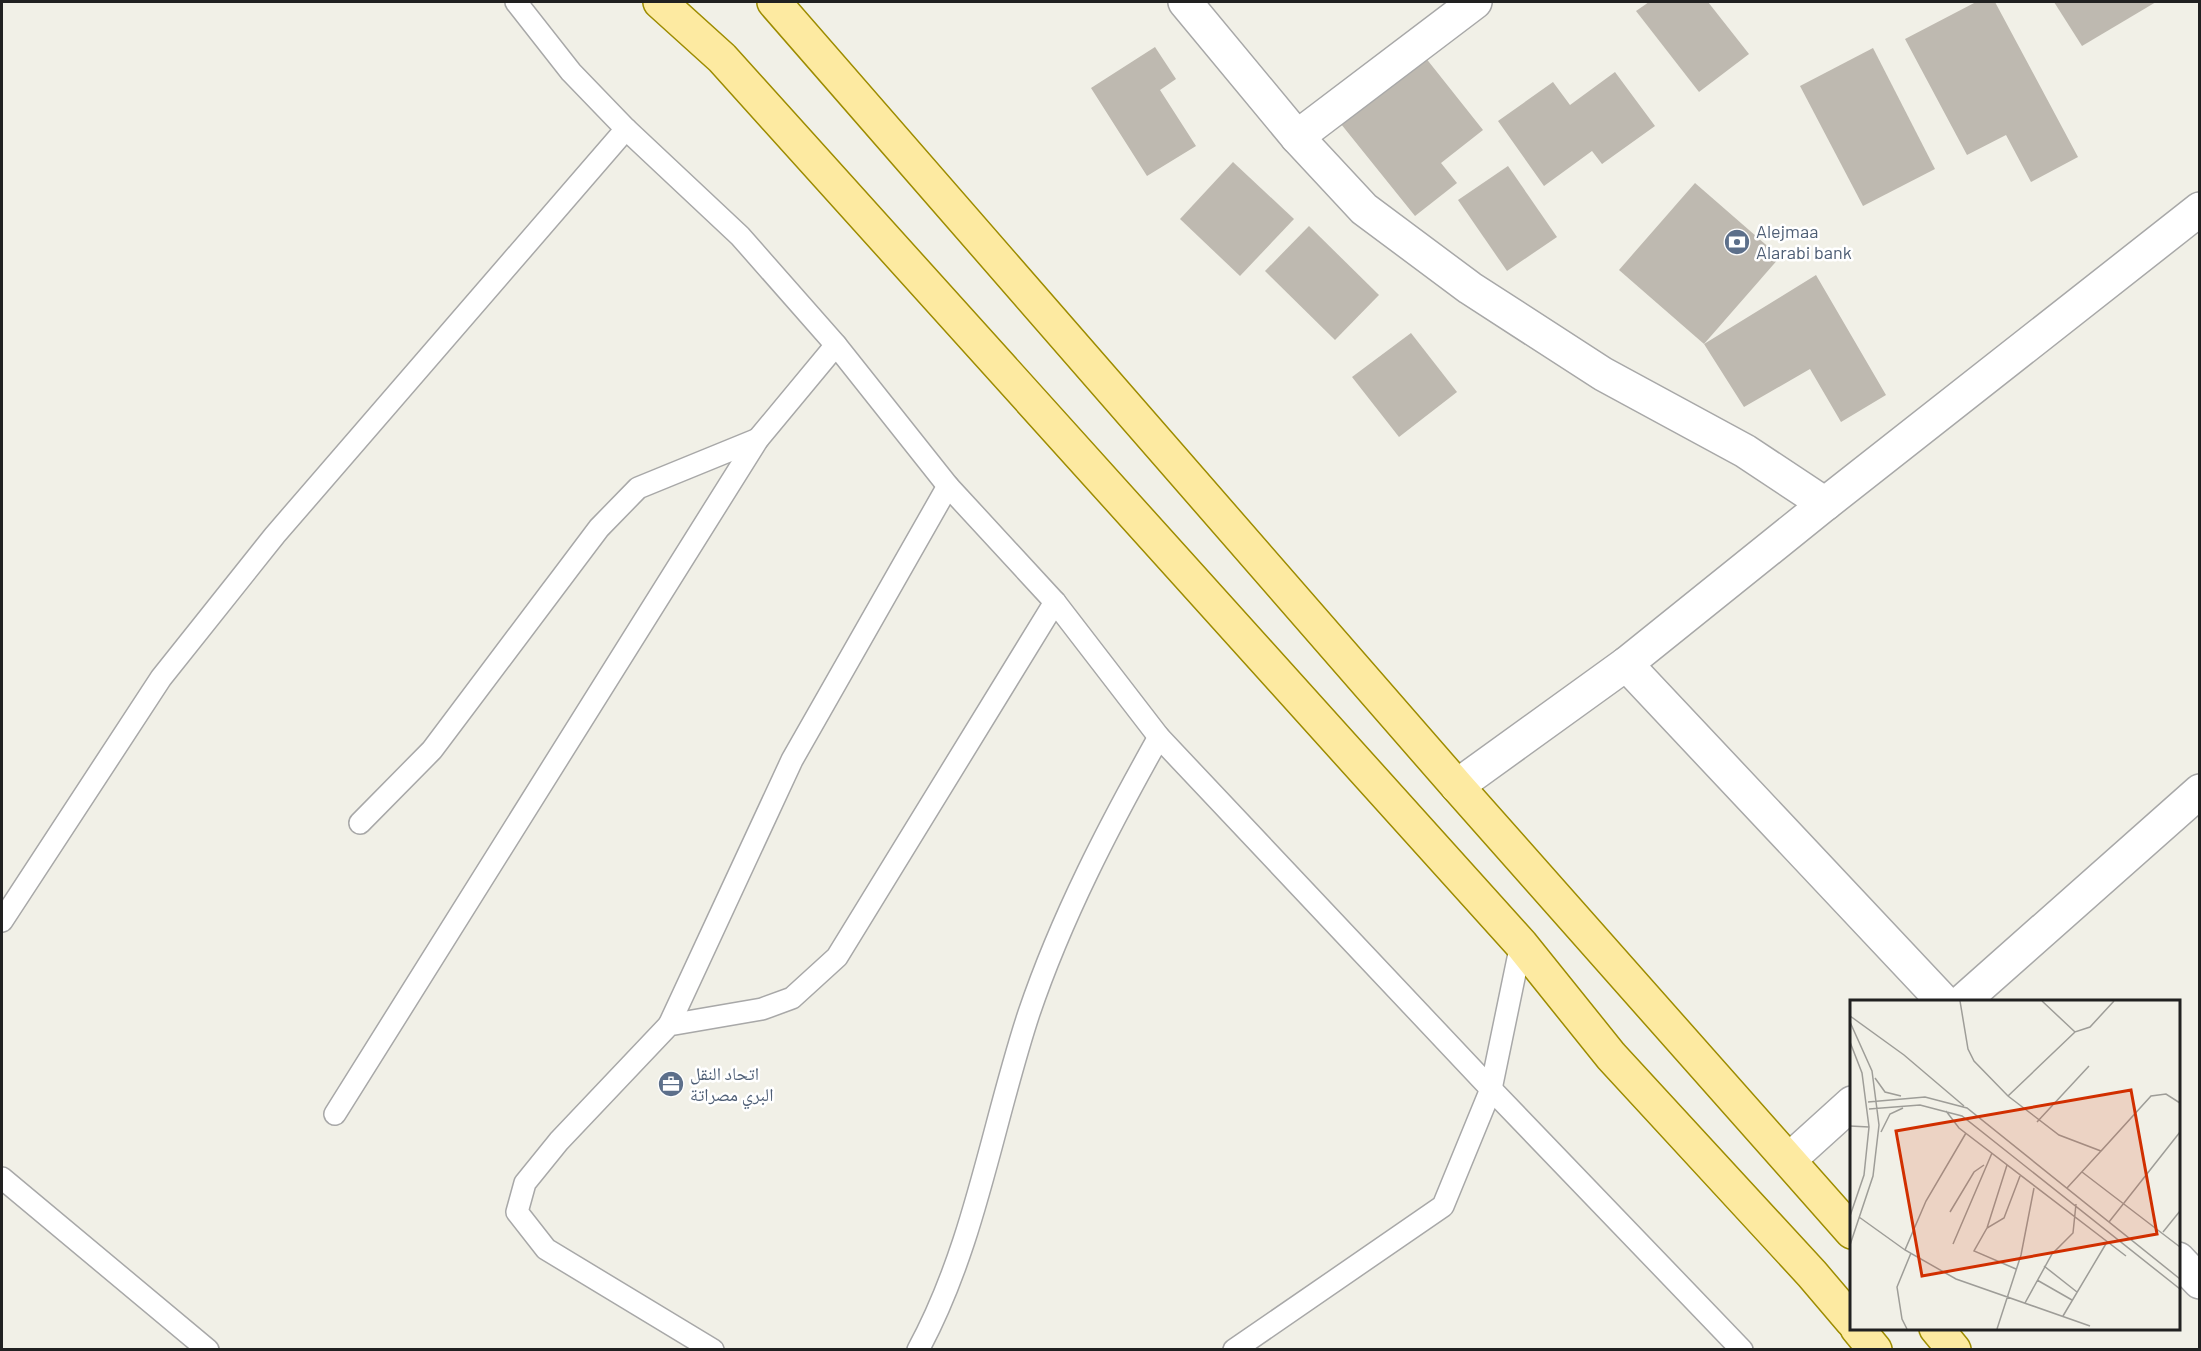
<svg xmlns="http://www.w3.org/2000/svg" width="2201" height="1351" font-family="Barlow,'Noto Naskh Arabic',sans-serif">
<rect width="100%" height="100%" fill="#f1f0e7"/>
<g fill="#beb9b0">
<polygon points="1649,2 1708,2 1749,54 1699,92 1636,11"/>
<polygon points="1976,2 1995,2 2078,157 2031,182 2006,135 1967,155 1905,39"/>
<polygon points="2054,2 2156,2 2082,46"/>
<polygon points="1155,47 1176,79 1160,90 1196,146 1147,176 1091,88"/>
<polygon points="1873,48 1935,169 1863,206 1800,86"/>
<polygon points="1425,57 1483,130 1441,163 1457,183 1415,216 1341,124"/>
<polygon points="1615,72 1655,126 1602,164 1592,151 1544,186 1498,121 1553,82 1570,105"/>
<polygon points="1233,162 1294,219 1240,276 1180,219"/>
<polygon points="1508,166 1557,237 1507,271 1458,200"/>
<polygon points="1695,183 1780,257 1704,344 1619,270"/>
<polygon points="1309,226 1379,295 1335,340 1265,271"/>
<polygon points="1816,275 1886,395 1841,422 1810,369 1744,407 1704,344"/>
<polygon points="1411,333 1457,392 1399,437 1352,377"/>
</g>
<g fill="none" stroke-linecap="round" stroke-linejoin="round">
<g stroke="#a8a8a8" stroke-width="24">
<g id="lane">
<polyline points="516,2 571,72 626,129 740,236 836,345 948,486 1055,602 1159,737 1491,1089 1742,1350"/>
<polyline points="360,823 432,750 599,528 638,488 758,439"/>
<polyline points="2,921 161,678 275,535 626,129"/>
<polyline points="669,1025 792,760 948,486"/>
<polyline points="335,1114 758,439 836,345"/>
<polyline points="2,1178 208,1350"/>
<polyline points="713,1350 546,1249 517,1212 525,1183 559,1141 669,1025 762,1009 792,998 837,957 1055,602"/>
<path d="M918,1350C975,1245 992,1125 1029,1013C1062,916 1109,826 1159,737"/>
<polyline points="1234,1350 1443,1206 1491,1089 1521,944"/>
</g>
</g>
<g stroke="#a8a8a8" stroke-width="36">
<g id="street">
<polyline points="1185,2 1297,137 1364,209 1470,288 1603,374 1745,451 1825,504 2200,209"/>
<polyline points="1297,137 1475,2"/>
<polyline points="1626,664 1944,1002"/>
<polyline points="1457,786 1626,664 1825,504"/>
<polyline points="1962,1002 2200,791"/>
<polyline points="1789,1160 1852,1103"/>
<polyline points="2178,1259 2200,1282"/>
</g>
</g>
<g stroke="#9d8c00" stroke-width="36">
<g id="primary">
<polyline points="660,2 722,58 1521,944 1611,1056 1812,1274 1852,1321"/>
<polyline points="774,2 1457,786 1852,1232"/>
<polyline points="1857,1328 1875,1350"/>
<polyline points="1936,1328 1954,1350"/>
</g>
</g>
<use href="#lane" stroke="#fff" stroke-width="21"/>
<use href="#street" stroke="#fff" stroke-width="33"/>
<use href="#primary" stroke="#fdeaa1" stroke-width="33"/>
</g>
<defs>
<g id="bank-disc" transform="scale(1.35)"><circle r="9.5" fill="#5c6f8a" stroke="#fff"/><path d="M-6-4H6V4H-6ZM0-2.3a2.3 2.3 0 1 0 0 4.6a2.3 2.3 0 1 0 0-4.6Z" fill="#fff"/></g>
<g id="office-disc" transform="scale(1.35)"><circle r="9.5" fill="#5c6f8a" stroke="#fff"/><path d="M-6-3h4V-5.5h4V-3h4V5H-6ZM-1-4.5V-3h2v-1.5ZM-6 0V1H6V0Z" fill="#fff"/></g>
</defs>
<g fill-rule="evenodd">
<use href="#bank-disc" x="1737" y="242"/>
<use href="#office-disc" x="671" y="1084"/>
</g>
<g text-anchor="middle" stroke-width="5" stroke-linejoin="round" paint-order="stroke">
<g font-size="18" fill="#4e5e75" stroke="#fff" text-anchor="start">
<text x="1756" y="238">Alejmaa<tspan x="1756" dy="21">Alarabi bank</tspan></text>
<text x="690" y="1080">اتحاد النقل<tspan x="690" dy="21">البري مصراتة</tspan></text>
</g>
</g>
<g transform="translate(1850 1000)">
<rect width="330" height="330" fill="#f1f0e7"/>
<path fill="none" stroke="#9e9d98" stroke-width="1.5" d="M110,1L118,49L124,61L158,96L209,135L251,151L301,96L316,94L330,103M192,1L225,32L240,27L264,1M0,16L54,55L114,106M0,22L22,71L29,125L23,176L0,245M0,42L12,73L19,127L14,175L0,216M25,78L35,92L51,96M158,96L225,32M18,102L75,97L117,108L330,279M19,109L70,105L112,116L330,289M96,111L109,128L276,256M187,122L239,66M0,126L19,127M31,132L40,114L53,108M116,133L76,201L55,250L106,279L240,326M232,172L330,247M217,188L251,151M100,212L124,172L134,165M9,217L55,250M259,222L330,132M137,228L157,165M313,232L330,211M103,244L142,153M194,266L227,292M166,269L124,251L137,228L154,218L170,176M187,280L222,300M175,303L202,254L223,233L226,204M213,316L257,242M57,329L52,319L47,287L61,253M147,329L171,255L184,188"/>
<path fill="#d12f00" fill-opacity="0.15" stroke="#d12f00" stroke-width="3" d="M281,90L307,234L72,276L46,131Z"/>
<rect width="330" height="330" fill="none" stroke="#212121" stroke-width="3"/>
</g>
<rect width="2201" height="1351" fill="none" stroke="#212121" stroke-width="6"/>
</svg>
